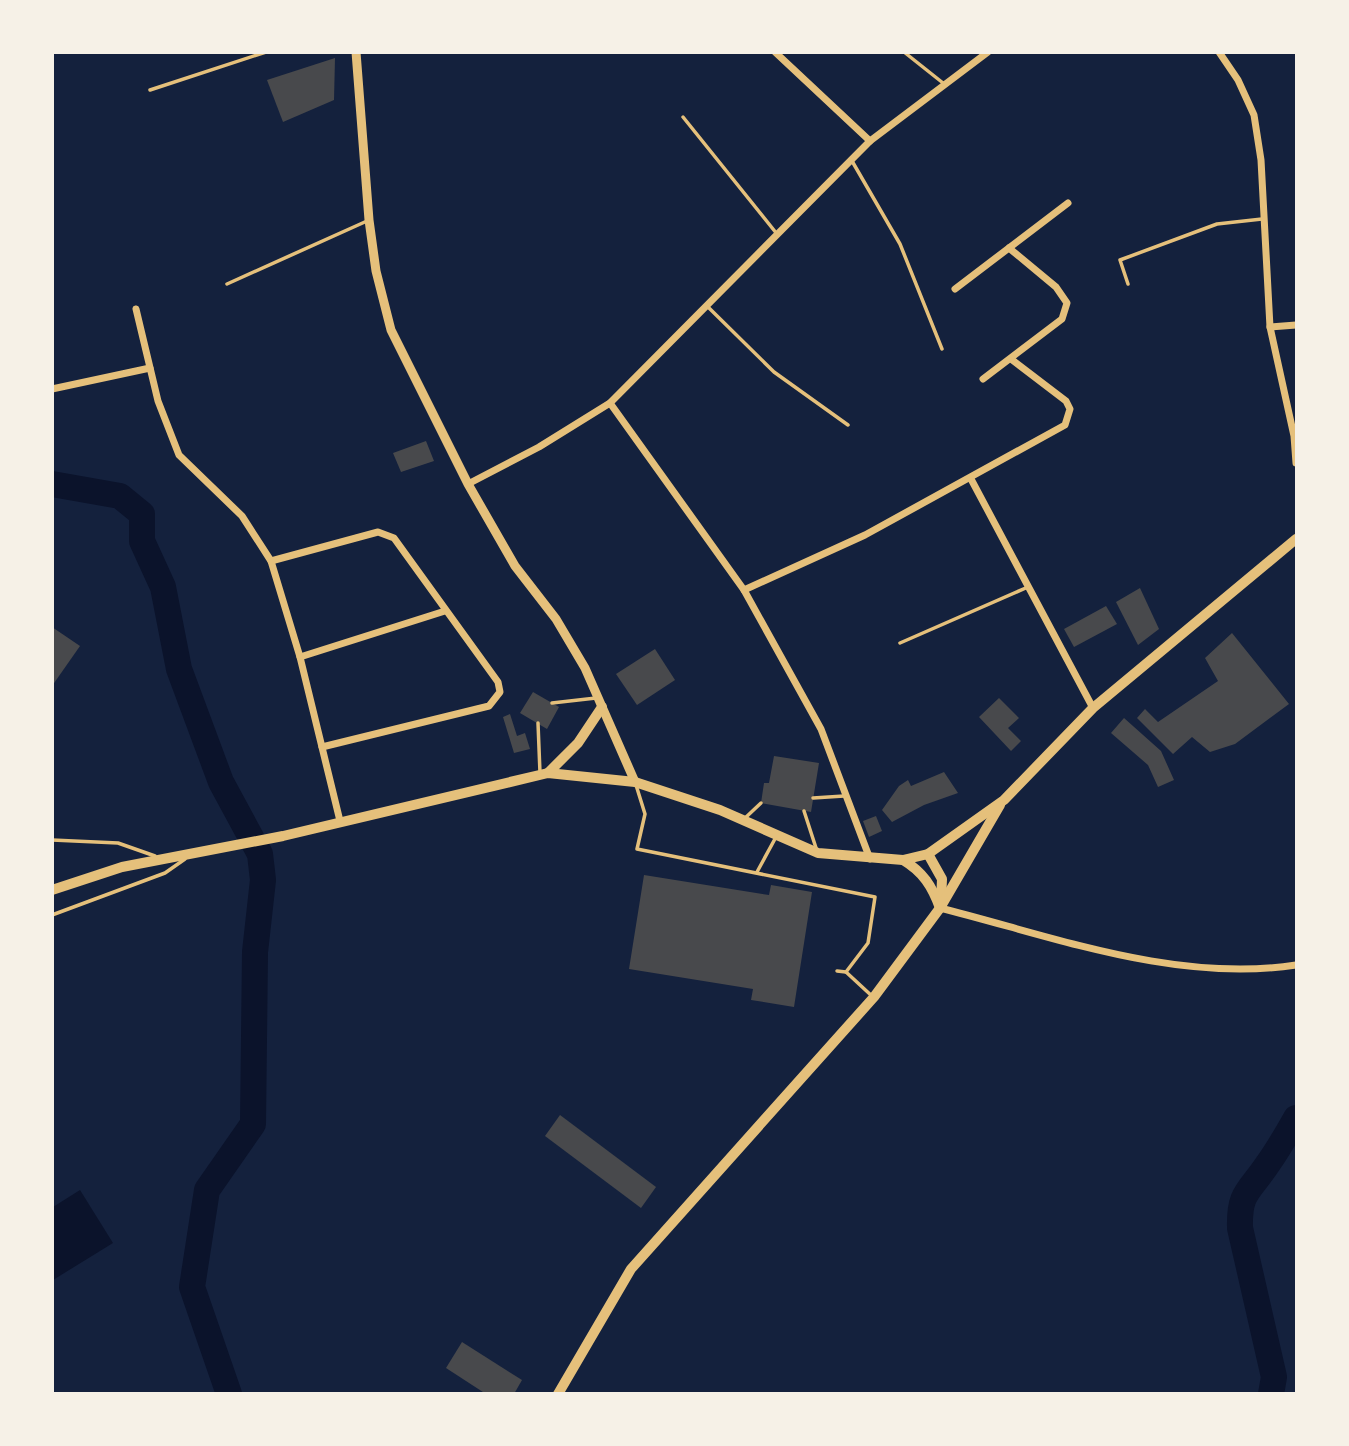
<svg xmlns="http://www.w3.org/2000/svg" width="1349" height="1446" font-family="Lora,serif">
<rect width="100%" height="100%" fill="#14213d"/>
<polygon fill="#0b132b" points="80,1190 113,1243 53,1280 53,1207"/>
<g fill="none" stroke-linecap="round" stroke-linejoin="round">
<g stroke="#0b132b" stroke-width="26">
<polyline points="52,484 120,496 142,514 142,541 163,587 179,669 221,782 260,854 263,880 255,952 253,1124 207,1190 192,1287 229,1394"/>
<path d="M1271,1394L1274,1377L1240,1228C1239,1192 1249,1192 1267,1165C1278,1150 1287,1134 1296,1118"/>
</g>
</g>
<g fill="#48494c">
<polygon points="335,58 334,100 283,122 267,80"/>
<polygon points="426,441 434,461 401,472 393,453"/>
<polygon points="1140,588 1159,629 1138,645 1116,602"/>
<polygon points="1106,606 1117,624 1074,647 1064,629"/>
<polygon points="52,627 80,646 52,686"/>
<polygon points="1232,633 1289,704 1235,744 1210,752 1192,737 1173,754 1137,718 1145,709 1158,722 1218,681 1205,658"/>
<polygon points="655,649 675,680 637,705 616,674"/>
<polygon points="533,692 559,707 547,729 520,713"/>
<polygon points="999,698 1019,718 1008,728 1021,741 1011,751 979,717"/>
<polygon points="510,714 517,736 525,733 530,749 514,753 503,717"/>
<polygon points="1124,718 1161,751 1174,780 1158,787 1148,765 1111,733"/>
<polygon points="774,756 819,763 811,812 761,803 764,783 769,783"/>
<polygon points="944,772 958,793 924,805 892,822 882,810 899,786 908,780 911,786"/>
<polygon points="876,816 882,831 869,837 863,821"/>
<polygon points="644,875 769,895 771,885 812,892 794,1007 751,1000 753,989 629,969"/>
<polygon points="560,1115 656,1187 641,1208 545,1136"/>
<polygon points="462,1342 522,1380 514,1394 486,1394 446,1368"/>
</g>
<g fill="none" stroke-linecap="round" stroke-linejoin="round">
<g stroke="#e5c07b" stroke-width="3.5">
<polyline points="904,52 943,83"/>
<polyline points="150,90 266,52"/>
<polyline points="683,117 777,234"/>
<polyline points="852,161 900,244 942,349"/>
<polyline points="227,284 367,221"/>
<polyline points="1128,284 1120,260 1217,224 1262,219"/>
<polyline points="708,307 774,372 848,425"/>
<polyline points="900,643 1028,587"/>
<polyline points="552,703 596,698"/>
<polyline points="538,723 540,773"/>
<polyline points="636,785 645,814 637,849 875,897 868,943 846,972"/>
<polyline points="813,798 844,796"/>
<polyline points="804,811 817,851"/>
<polyline points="744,819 761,803"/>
<polyline points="52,840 118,843 155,856"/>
<polyline points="757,872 776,837"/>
<polyline points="52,915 165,873 185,859"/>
<polyline points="837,971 846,972 873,997"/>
</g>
<g stroke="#e5c07b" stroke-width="7">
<polyline points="775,52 870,141"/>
<polyline points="1219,52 1238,80 1254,115 1261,160 1270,327 1294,436 1296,463"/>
<polyline points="955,289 1068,203"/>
<polyline points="136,309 158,401 179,455 242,516 271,561 300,657 340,821"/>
<polyline points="1270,327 1296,325"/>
<polyline points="983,379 1062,319 1067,303 1056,287 1009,248"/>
<polyline points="52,389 150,368"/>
<polyline points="610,403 744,590 821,729 870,859"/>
<polyline points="971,479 1093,708"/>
<polyline points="468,484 539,447 610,403 870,141 988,52"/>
<polyline points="271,561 378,532 394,538 498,682 500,692 489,706 322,747"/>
<polyline points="744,590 865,535 1065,425 1070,409 1066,401 1011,359"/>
<polyline points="300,657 445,611"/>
<path d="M940,908C1055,937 1176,983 1296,965"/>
</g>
<polyline stroke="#e5c07b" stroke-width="9" points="356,52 369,220 376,271 391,330 468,484 515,566 556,619 585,668 635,782"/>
<g stroke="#e5c07b" stroke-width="10">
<polyline points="548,773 578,743 602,707"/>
<polyline points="928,854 942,879 941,902"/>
<path d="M903,860C923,872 932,886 940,908"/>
<polyline points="52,890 122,867 283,836 548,773 635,782 720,810 818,853 903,860 928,854 1004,800 1093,708 1296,539"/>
<polyline points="558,1394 631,1269 874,997 940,908 1000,805"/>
</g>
</g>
<rect width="1349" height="1446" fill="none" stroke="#f6f1e7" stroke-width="108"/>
</svg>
